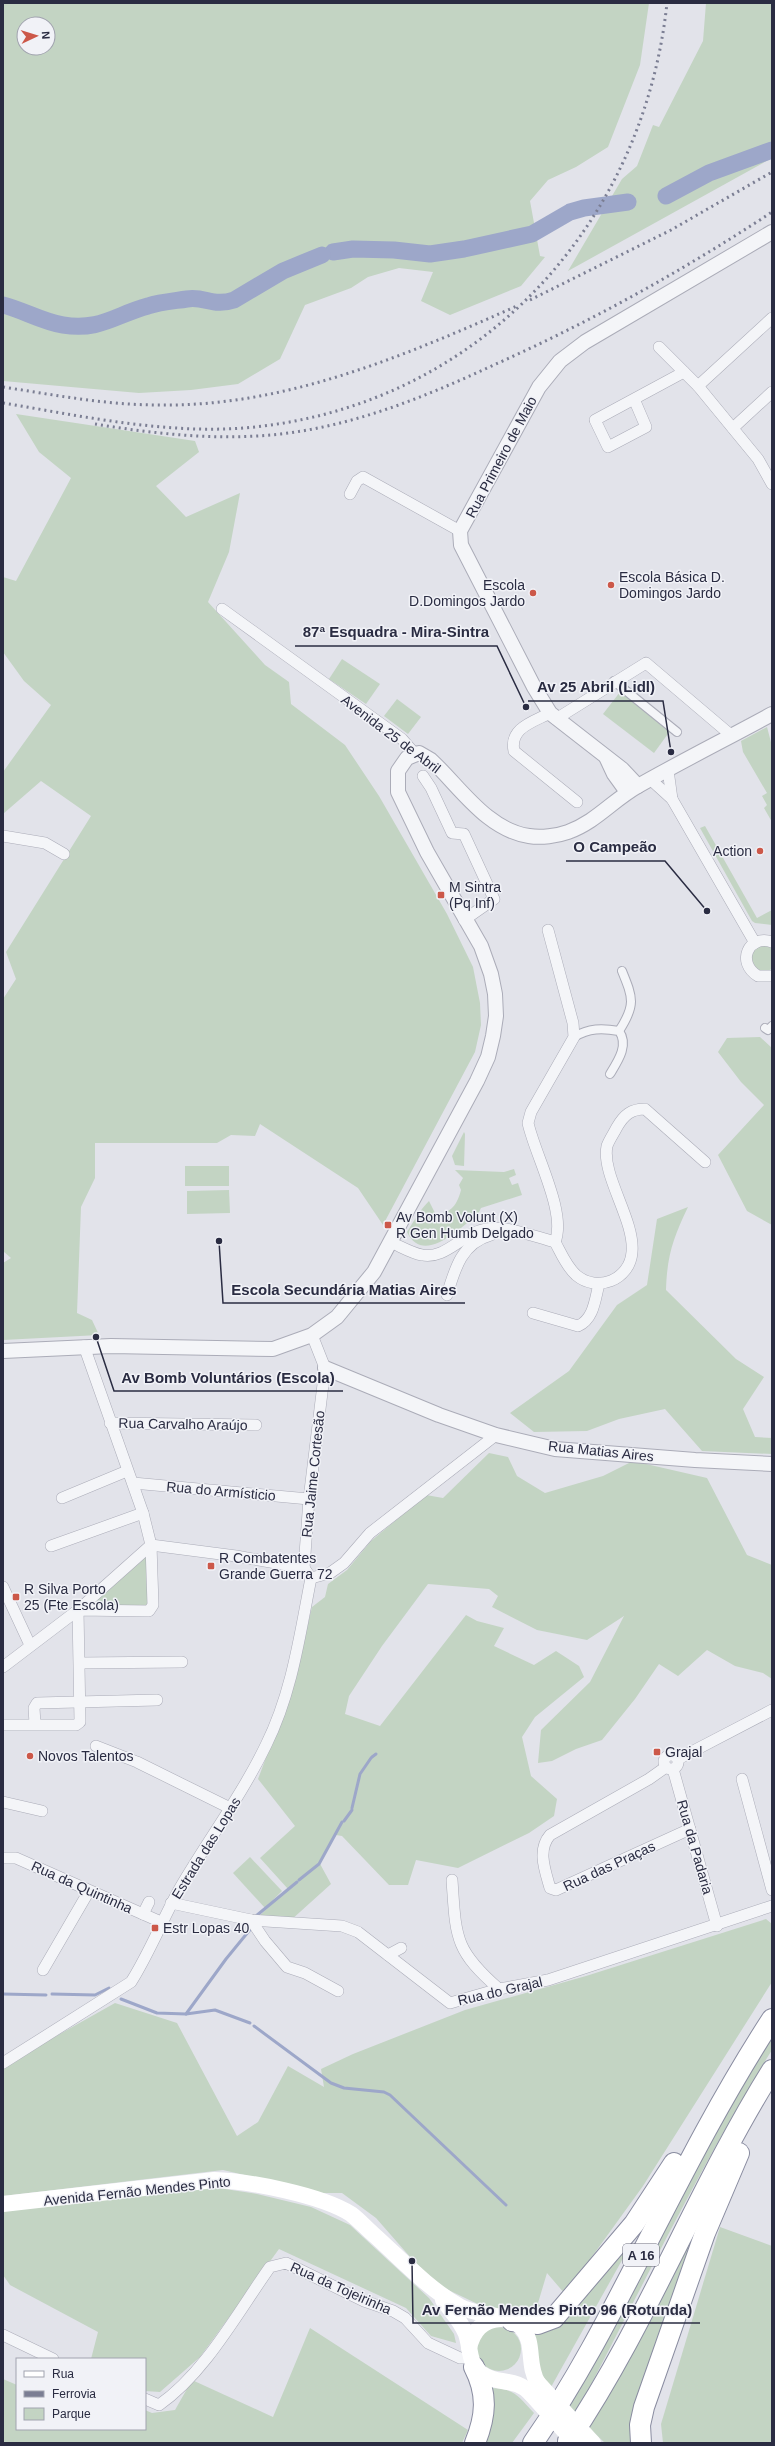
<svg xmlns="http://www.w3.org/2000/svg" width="775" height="2446" font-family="Arial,sans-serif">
<rect width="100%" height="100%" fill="#e2e3ea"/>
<g fill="#c3d4c3" fill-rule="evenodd">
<path d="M3,3H649L640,65L608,147L576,167L548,180L530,201L540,256L545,257L521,286L450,315L421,301L433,272L399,268L368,277L351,288L305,305L280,359L238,384L191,390L139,393L3,381ZM24,24H48V48H24Z"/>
<polygon points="706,3 772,3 772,158 568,271 622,179 637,166 653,125 659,127 703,41"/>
<polygon points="16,414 195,441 199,452 156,486 186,517 240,493 229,552 208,602 265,665 289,682 291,704 345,745 379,796 447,914 473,967 480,1003 481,1025 475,1052 383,1225 358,1188 260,1124 255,1136 231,1135 217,1143 95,1143 95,1178 81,1207 77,1313 92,1320 99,1335 3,1340 3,1263 11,1258 3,1251 3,999 16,979 6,952 91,816 41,781 3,814 3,772 51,705 24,681 3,652 3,577 16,581 71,478 39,452"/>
<polygon points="342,659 380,684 366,704 329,679"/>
<polygon points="620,692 670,731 654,753 603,714"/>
<polygon points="397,699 421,717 408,734 384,716"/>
<polygon points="767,727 772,746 772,822 764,808 767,805 762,796 767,793 743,752 741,741"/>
<polygon points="705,826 757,918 772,910 772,925 755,923 752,921 700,828"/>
<polygon points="759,946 768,946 772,948 772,969 767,971 758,971 751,961 752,952"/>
<polygon points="760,1037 772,1048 772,1225 747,1211 718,1155 764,1105 741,1082 718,1052 727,1038"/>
<polygon points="464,1132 465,1134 464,1166 455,1165 452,1156"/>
<rect x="185" y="1166" width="44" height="20"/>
<path d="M514,1169L516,1175L509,1178L512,1185L518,1183L522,1195L481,1208L478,1214C460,1228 423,1266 407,1232C414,1221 420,1210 429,1201L436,1215C452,1212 457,1205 461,1190L459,1185L463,1178L455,1170L504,1172Z"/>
<polygon points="229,1190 230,1213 187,1214 187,1191"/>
<path d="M688,1207C673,1238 667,1256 666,1290L736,1359L764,1377L743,1409L755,1437L772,1438V1454L702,1451L665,1409L619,1419L587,1431L534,1432L510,1413L569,1371L617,1305L647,1285L657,1219Z"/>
<polygon points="489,1453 508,1457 517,1476 545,1493 603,1476 633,1461 707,1478 747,1555 772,1565 772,1679 763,1673 735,1666 707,1650 678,1676 659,1664 635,1699 602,1740 576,1749 552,1761 538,1763 541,1730 590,1682 624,1616 587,1640 537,1630 492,1607 498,1596 489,1589 428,1584 382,1646 349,1696 345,1714 380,1726 466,1615 477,1621 504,1628 494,1646 534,1665 556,1651 579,1666 584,1677 535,1717 522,1737 531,1776 557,1799 554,1816 529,1833 458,1868 416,1860 408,1885 389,1885 342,1836 336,1835 319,1862 331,1884 290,1921 258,1917 288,1889 260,1858 295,1826 258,1779 293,1686 312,1607 325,1597 328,1584 347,1570 371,1541 426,1495 443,1498"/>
<polygon points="148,1554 149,1606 87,1607"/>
<polygon points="250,1857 282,1891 265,1908 233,1873"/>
<polygon points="766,1919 772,1924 772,1982 643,2186 565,2294 547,2273 538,2303 545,2312 530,2318 517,2311 486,2308 440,2286 411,2258 376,2218 342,2193 320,2193 223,2170 3,2196 3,2066 115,2003 177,2023 237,2136 258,2122 288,2066 324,2087 321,2069 353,2054 465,2010 586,1976"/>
<path d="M772,2033V2050C699,2167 640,2292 576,2413L568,2405L714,2127Z"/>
<polygon points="212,2187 257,2194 311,2207 350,2225 429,2298 454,2334 456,2343 431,2336 406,2308 279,2249 200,2357 160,2392 145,2391 145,2359 91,2359 98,2332 10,2285 3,2275 3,2211"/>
<polygon points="720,2227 772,2246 772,2443 663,2443 661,2424"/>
<polygon points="696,2229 635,2443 605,2443 589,2428"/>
<polygon points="635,2237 551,2387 542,2377 533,2332"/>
<circle cx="499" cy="2349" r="22"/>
<polygon points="310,2328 468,2430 462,2443 3,2443 3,2379 17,2385 17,2429 145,2429 145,2410 152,2413 175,2410 192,2380 273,2417"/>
<path d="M488,2388C514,2388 517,2395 534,2413L512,2443H479Z"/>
</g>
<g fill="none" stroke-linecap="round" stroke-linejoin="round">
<g stroke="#9da7c9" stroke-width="3">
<polyline points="372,1757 376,1754"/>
<polyline points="352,1808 360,1774 371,1758"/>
<polyline points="344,1821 352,1810"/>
<polyline points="299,1880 319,1864 342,1822"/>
<polyline points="256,1916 297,1882"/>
<polyline points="3,1994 46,1995"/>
<polyline points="52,1994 95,1995 109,1988"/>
<polyline points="121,1999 157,2013 186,2014 226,1959 253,1926"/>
<polyline points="186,2014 215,2010 250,2023"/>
<polyline points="254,2026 331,2083 344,2088 384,2092 390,2095 506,2205"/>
</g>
<g stroke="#9da7c9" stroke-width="17">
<polyline points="666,196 709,173 772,150"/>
<polyline points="333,252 353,249 394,250 430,254 464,249 532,234 570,212 584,208 628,202"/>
<path d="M3,305C23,310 43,322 63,325C100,331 115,315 148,306C160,302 174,301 187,299C205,296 213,307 234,300L283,271L322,255"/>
</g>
<g stroke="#abacb8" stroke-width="10">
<g id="pedestrian">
<polyline points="614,681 677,732"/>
<polyline points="765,1028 768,1030 772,1026"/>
<path d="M619,1031C636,1005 633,998 622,971"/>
<path d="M574,1037C589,1028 602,1028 619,1031C629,1045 618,1061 610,1074"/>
</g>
</g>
<g stroke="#abacb8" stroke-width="12">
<g id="minor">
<polyline points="772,318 698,386 758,459 772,484"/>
<polyline points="659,347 698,386"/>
<polyline points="634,399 646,427 608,447 595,420 684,372"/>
<polyline points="733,428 772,392"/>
<polyline points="350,494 357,481 363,477 460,531"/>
<polyline points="222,609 402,739 415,754"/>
<path d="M550,713C533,722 509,728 514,751L577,802"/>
<polyline points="556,719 646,663 732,736"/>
<polyline points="668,770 672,799"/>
<polyline points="423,776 431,788 452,833 464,834 494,899 464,920"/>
<polyline points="650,779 672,799 755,943"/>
<polyline points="3,836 45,843 64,854"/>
<path d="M548,930L573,1023L574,1037L531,1112L528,1123C535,1155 567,1213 555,1242"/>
<path d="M772,942C748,934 736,963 758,976H772"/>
<path d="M390,1242C400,1246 411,1253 422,1255C445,1260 463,1233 486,1229C507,1225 535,1237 555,1242"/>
<path d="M555,1242C561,1253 566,1266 576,1275C597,1293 630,1280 632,1252C635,1220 601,1175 607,1146C609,1140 614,1133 617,1127C624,1115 631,1109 645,1109L705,1162"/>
<path d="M447,1295C455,1268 462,1243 491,1235"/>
<path d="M533,1313L578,1326C594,1319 595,1299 599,1284"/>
<polyline points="110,1423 256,1425"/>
<polyline points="133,1483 309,1499"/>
<polyline points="62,1498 127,1471"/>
<polyline points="151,1545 236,1556 304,1568"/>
<polyline points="51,1546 143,1513"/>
<polyline points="304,1568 309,1499 325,1368 312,1335"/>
<polyline points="311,1578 330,1573 344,1563 370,1533 496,1435"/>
<polyline points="3,1587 30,1645"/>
<polyline points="80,1663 182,1662"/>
<polyline points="3,1667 78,1610 151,1545"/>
<polyline points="35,1724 34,1708 37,1703 157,1700"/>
<polyline points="3,1725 76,1725 80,1722 78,1610 149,1611 153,1605 151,1545 143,1513 84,1346"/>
<polyline points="96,1746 137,1762 230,1808"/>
<circle cx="671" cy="1762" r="7"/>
<polyline points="678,1759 772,1710"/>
<path d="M666,1767L649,1779L550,1835C537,1850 545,1870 550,1888L556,1890L690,1829"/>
<polyline points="673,1769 717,1926"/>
<polyline points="742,1779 772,1890"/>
<polyline points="3,1802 42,1811"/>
<polyline points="3,1858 16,1858 161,1922"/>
<path d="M452,1880C456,1937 454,1950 499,1989"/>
<polyline points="171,1903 251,1920 342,1926 358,1932 450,2003 499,1989 548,1980 772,1906"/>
<polyline points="143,1914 149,1902"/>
<polyline points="251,1920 265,1941 287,1967 305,1973 338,1991"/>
<polyline points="388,1955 401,1948"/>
<polyline points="43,1970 89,1891"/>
<path d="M3,2063L131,1982C150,1952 163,1918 180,1888C208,1840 242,1795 266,1745C292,1693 300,1634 311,1578L304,1568"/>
<polyline points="3,2335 53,2359"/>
<path d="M145,2399L159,2405C205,2373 238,2312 270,2267L286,2263L364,2301L393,2311L405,2318L428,2343L460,2358H470"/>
</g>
</g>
<g stroke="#abacb8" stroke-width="16">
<g id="tertiary">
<polyline points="607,759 614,774 627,792"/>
<polyline points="638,786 622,769 550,713 534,687 461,545 460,531 539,387 560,361 585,342 772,232"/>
<path d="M3,1351L111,1346L273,1349L312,1335L337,1317L374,1272L477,1081L488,1057L493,1036L496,1016L495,994L491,974L481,946L427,852L398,792V771L407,758L419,753L431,760C460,787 487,830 529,836C541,838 557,836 568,832C596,822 613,800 638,786C682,761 728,738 772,714"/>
<polyline points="325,1368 439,1415 496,1435 555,1449 695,1460 772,1464"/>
</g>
</g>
<g stroke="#898ca0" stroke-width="22">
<g id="motorway">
<polyline points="512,2321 538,2324 554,2318 634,2224 674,2163"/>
<path d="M474,2367C488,2394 486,2416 475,2443"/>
<path d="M568,2441C647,2324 697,2190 772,2070"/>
<path d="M533,2443C577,2380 612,2311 647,2243C686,2167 725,2091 772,2019"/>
<polyline points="641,2443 640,2425 644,2407 705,2233 739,2153"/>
</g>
</g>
<use href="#pedestrian" stroke="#f4f5f8" stroke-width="8"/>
<use href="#minor" stroke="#f4f5f8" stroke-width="11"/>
<use href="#tertiary" stroke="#f4f5f8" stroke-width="14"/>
<g stroke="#fff" stroke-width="16">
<path d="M3,2204L214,2180C249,2181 321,2195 351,2214C359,2220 366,2228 373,2234C400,2258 427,2288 459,2306C477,2317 506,2312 521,2327C536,2342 526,2365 538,2383"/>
<path d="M443,2300C451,2311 461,2321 466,2334C471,2348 468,2363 481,2373C496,2386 516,2376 531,2394"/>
<path d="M469,2348C473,2331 482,2320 501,2319"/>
</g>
<use href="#motorway" stroke="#fff" stroke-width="20"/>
<g stroke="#7b7e93" stroke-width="3" stroke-dasharray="2 4" stroke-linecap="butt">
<polyline points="530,300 671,230 772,172"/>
<path d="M3,387C55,395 106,405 159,405C285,407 404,356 517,306"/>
<path d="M3,403C82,416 163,434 244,428C474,409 643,229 667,3"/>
<path d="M95,424C156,434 218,441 281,434C357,425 427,396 496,364C592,321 684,270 772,212"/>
</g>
<g stroke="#fff" stroke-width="16">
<polyline points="538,2383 593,2443"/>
<polyline points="531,2394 575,2443"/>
</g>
</g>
<g fill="#cc5849" stroke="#f1f2f7" stroke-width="1.5">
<circle cx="611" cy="585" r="4"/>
<circle cx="533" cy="593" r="4"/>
<circle cx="760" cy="851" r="4"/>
<rect x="437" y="891" width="8" height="8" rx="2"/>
<rect x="384" y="1221" width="8" height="8" rx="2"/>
<rect x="207" y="1562" width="8" height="8" rx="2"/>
<rect x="12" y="1593" width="8" height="8" rx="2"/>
<rect x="653" y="1748" width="8" height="8" rx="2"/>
<circle cx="30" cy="1756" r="4"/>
<rect x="151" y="1924" width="8" height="8" rx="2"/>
</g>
<g text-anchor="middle" stroke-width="3" stroke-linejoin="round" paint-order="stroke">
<rect fill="#f1f2f7" stroke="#666778" stroke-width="1" x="623" y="2244" width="36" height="22" rx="3"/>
<g font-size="13" font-weight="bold" fill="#2a2c42">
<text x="641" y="2260">A 16</text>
</g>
<g font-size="14" fill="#2a2c42" stroke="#f1f2f7">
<text transform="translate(501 457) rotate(-62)" y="5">Rua Primeiro de Maio</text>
<text transform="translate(391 734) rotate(37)" y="5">Avenida 25 de Abril</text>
<text transform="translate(183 1424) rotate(1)" y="5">Rua Carvalho Araújo</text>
<text transform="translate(601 1451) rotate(6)" y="5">Rua Matias Aires</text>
<text transform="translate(313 1474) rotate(-84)" y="5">Rua Jaime Cortesão</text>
<text transform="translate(221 1491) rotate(5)" y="5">Rua do Armísticio</text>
<text transform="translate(695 1847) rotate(74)" y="5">Rua da Padaria</text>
<text transform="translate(206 1848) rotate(-58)" y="5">Estrada das Lopas</text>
<text transform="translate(609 1866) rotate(-25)" y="5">Rua das Praças</text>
<text transform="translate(82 1887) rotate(24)" y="5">Rua da Quintinha</text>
<text transform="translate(500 1991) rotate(-13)" y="5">Rua do Grajal</text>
<text transform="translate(137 2191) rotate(-6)" y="5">Avenida Fernão Mendes Pinto</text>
<text transform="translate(341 2288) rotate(24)" y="5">Rua da Tojeirinha</text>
</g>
<g font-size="14" fill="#2a2c42" stroke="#f1f2f7" text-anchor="start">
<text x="619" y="582">Escola Básica D.<tspan x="619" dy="16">Domingos Jardo</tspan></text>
<text x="525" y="590" text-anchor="end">Escola<tspan x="525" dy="16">D.Domingos Jardo</tspan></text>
<text x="752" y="856" text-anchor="end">Action</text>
<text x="449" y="892">M Sintra<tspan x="449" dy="16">(Pq Inf)</tspan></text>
<text x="396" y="1222">Av Bomb Volunt (X)<tspan x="396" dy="16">R Gen Humb Delgado</tspan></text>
<text x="219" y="1563">R Combatentes<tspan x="219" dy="16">Grande Guerra 72</tspan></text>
<text x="24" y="1594">R Silva Porto<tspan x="24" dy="16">25 (Fte Escola)</tspan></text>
<text x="665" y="1757">Grajal</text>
<text x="38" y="1761">Novos Talentos</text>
<text x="163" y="1933">Estr Lopas 40</text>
</g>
</g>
<path fill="none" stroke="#2a2c42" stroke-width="1.5" d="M526 707L497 646H295M671 752L663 701H528M707 911L665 861H566M219 1241L223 1303H465M96 1337L114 1391H343M412 2261L413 2323H700"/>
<g fill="#2a2c42" stroke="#f1f2f7" stroke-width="1.5">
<circle cx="526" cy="707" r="4"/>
<circle cx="671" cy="752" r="4"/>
<circle cx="707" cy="911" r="4"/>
<circle cx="219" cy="1241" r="4"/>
<circle cx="96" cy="1337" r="4"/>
<circle cx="412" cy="2261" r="4"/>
</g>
<g font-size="15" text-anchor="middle" font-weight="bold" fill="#2a2c42" stroke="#f1f2f7" stroke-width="3" stroke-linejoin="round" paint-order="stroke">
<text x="396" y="637">87ª Esquadra - Mira-Sintra</text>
<text x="596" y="692">Av 25 Abril (Lidl)</text>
<text x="615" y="852">O Campeão</text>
<text x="344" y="1295">Escola Secundária Matias Aires</text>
<text x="228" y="1383">Av Bomb Voluntários (Escola)</text>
<text x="557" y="2315">Av Fernão Mendes Pinto 96 (Rotunda)</text>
</g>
<rect width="775" height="2446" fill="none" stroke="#2a2c42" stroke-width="8"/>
<rect x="16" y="2358" width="130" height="72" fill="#f1f2f7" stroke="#a1a3af"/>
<rect x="24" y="2371" width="20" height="6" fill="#ffffff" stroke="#a1a3af"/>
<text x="52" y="2378" font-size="12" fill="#2a2c42">Rua</text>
<rect x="24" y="2391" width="20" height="6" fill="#7b7e93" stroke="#a1a3af"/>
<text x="52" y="2398" font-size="12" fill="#2a2c42">Ferrovia</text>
<rect x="24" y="2408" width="20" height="12" fill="#c3d4c3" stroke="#a1a3af"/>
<text x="52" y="2418" font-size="12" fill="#2a2c42">Parque</text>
<g transform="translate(36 36) rotate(86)"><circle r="19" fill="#f1f2f7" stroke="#a1a3af"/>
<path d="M0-3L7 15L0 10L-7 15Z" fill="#cc5849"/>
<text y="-6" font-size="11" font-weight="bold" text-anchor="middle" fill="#2a2c42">N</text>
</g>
</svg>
